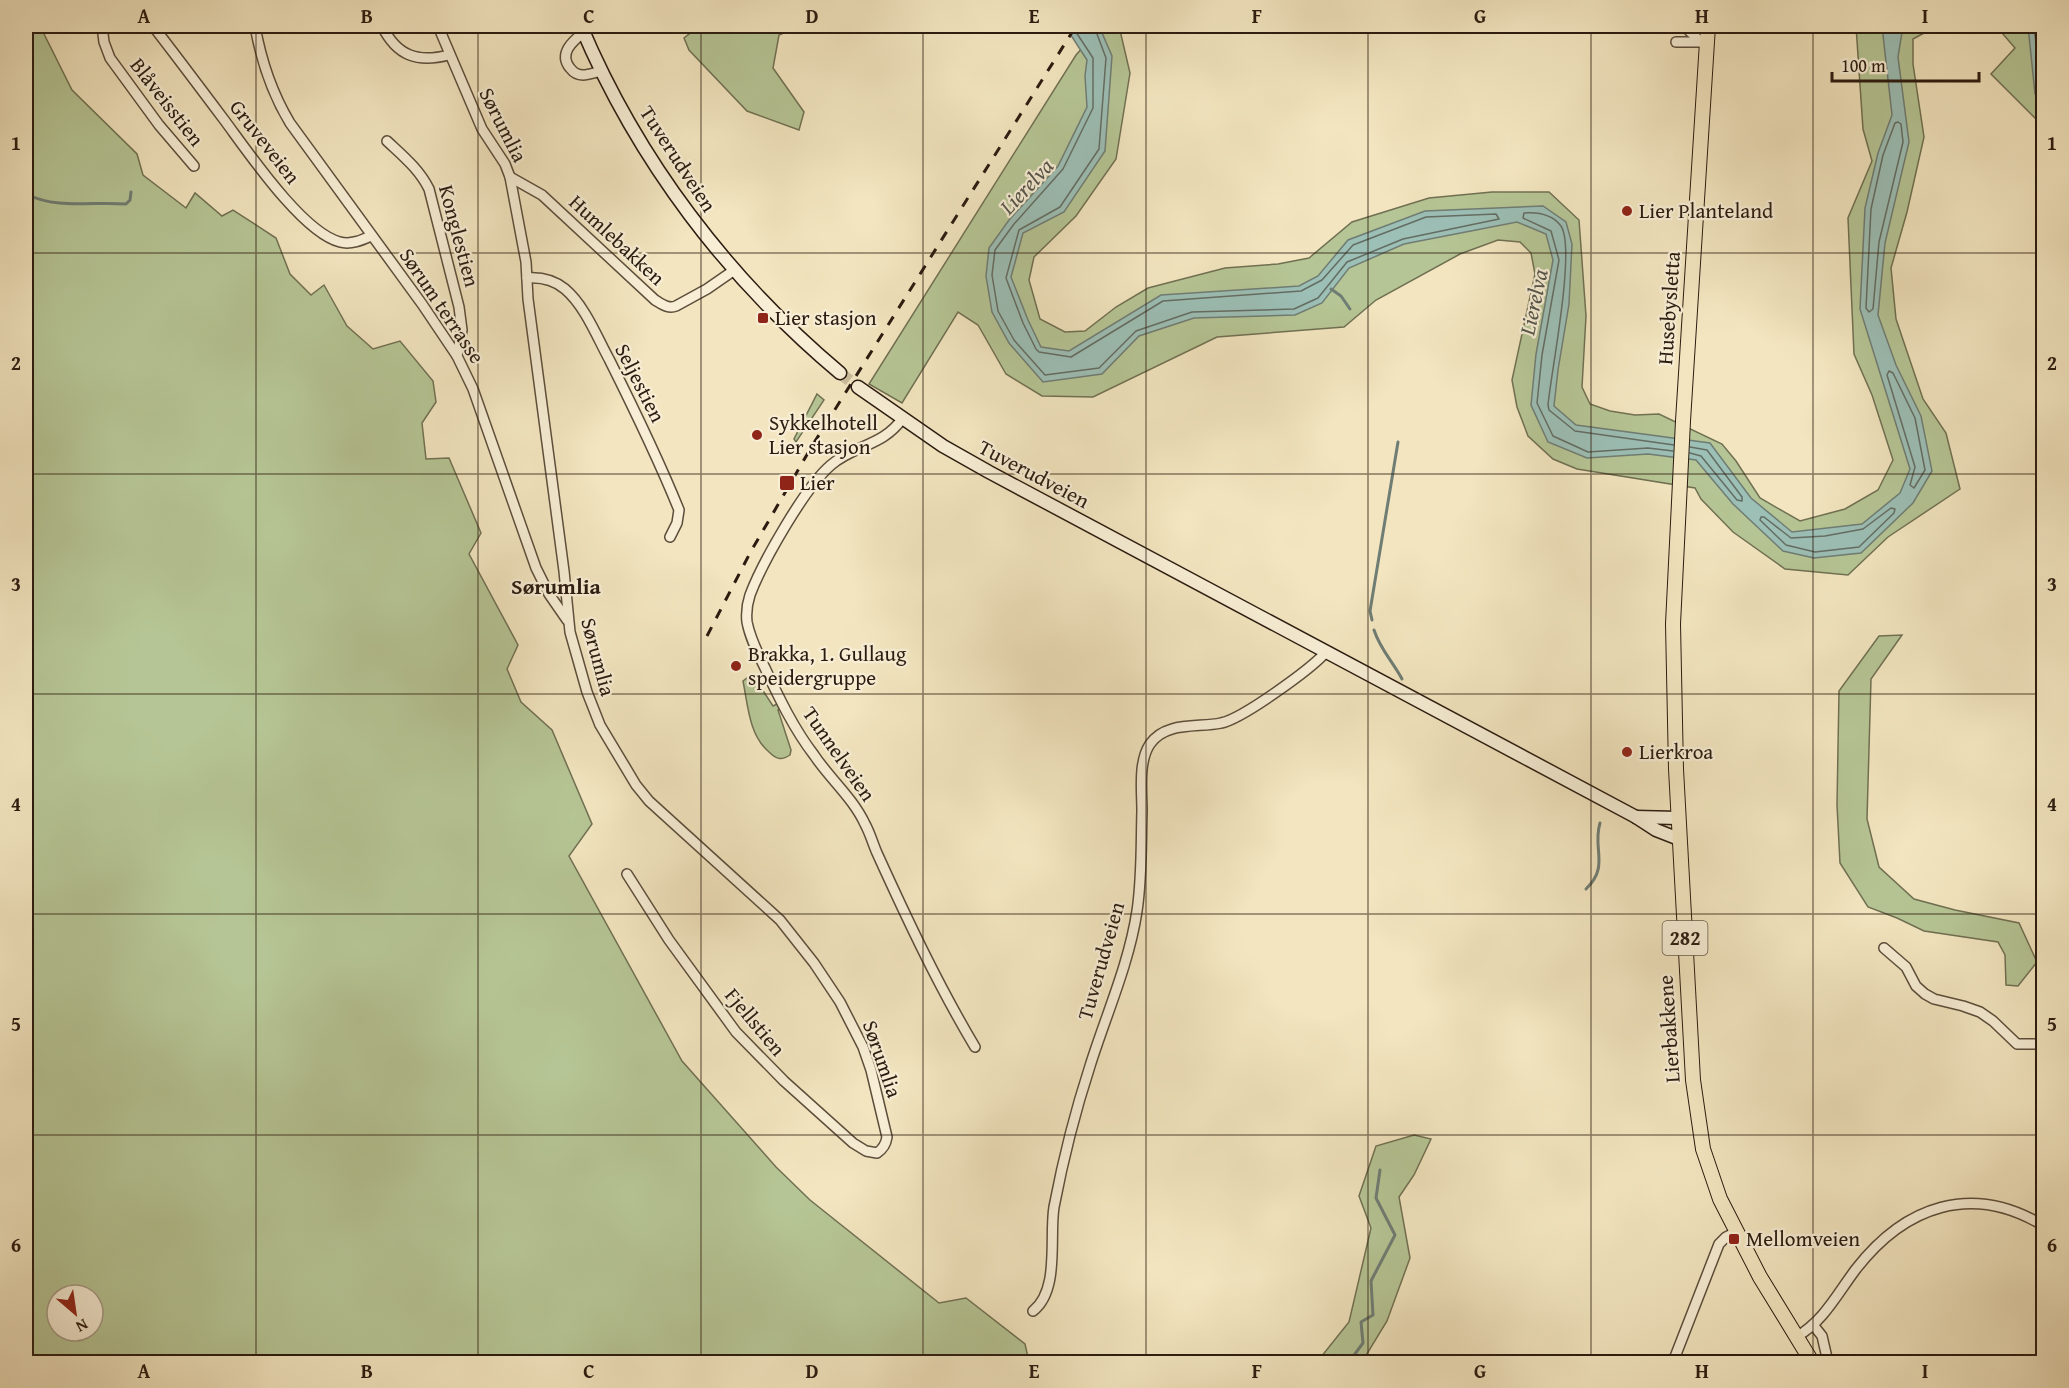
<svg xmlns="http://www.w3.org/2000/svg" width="2069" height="1388" font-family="'Gentium Book Plus',serif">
<rect width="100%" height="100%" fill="#f2e5bf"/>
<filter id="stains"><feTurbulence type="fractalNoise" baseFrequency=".00333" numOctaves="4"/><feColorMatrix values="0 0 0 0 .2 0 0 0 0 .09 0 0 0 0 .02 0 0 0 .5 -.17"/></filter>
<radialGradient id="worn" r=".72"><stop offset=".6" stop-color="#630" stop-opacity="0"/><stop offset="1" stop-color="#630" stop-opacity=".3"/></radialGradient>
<g fill="#b6c595" stroke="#707052" stroke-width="1.5" fill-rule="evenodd">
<path d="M26,26H40L72,90L137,154L143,175L186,208L195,193L222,216L233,210L276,238L290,274L311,295L324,285L347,326L373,349L400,341L433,381L436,402L422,423L426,459L449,458L481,533L469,554L518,645L507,669L521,702L552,730L592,824L569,856L682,1061L776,1167L810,1200L939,1303L966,1298L1025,1344L1029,1362H26ZM57,1295H93V1331H57Z"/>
<polygon points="1102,26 1119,26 1130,73 1116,159 1076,216 1034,257 1029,280 1040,319 1065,332 1085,331 1116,307 1148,288 1225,268 1278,264 1309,258 1352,222 1429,198 1492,192 1549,192 1579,220 1586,316 1582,387 1590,404 1610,411 1635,415 1659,414 1722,444 1736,461 1760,498 1800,521 1845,509 1878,490 1893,460 1872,395 1854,354 1848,218 1872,161 1863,129 1856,26 1937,26 1913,39 1913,64 1924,137 1907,212 1891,268 1896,319 1923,399 1946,433 1960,489 1888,537 1848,575 1785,569 1733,532 1701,499 1695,488 1577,469 1553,459 1528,436 1517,407 1512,380 1535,274 1531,253 1520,242 1498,240 1460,254 1376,300 1344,327 1217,337 1093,397 1042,396 1006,374 978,325 958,312 902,403 869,384 1076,55"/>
<polygon points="1996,26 2043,26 2043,126 1991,74 2015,48"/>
<polygon points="698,27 731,26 753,32 767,26 800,26 779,35 773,68 804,112 799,130 747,111 689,50 684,38"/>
<polygon points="817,394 824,400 796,442 794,439"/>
<polygon points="1902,635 1871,679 1867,819 1879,867 1914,899 1955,910 2019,923 2037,962 2018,986 2006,985 2005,955 1998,942 1924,931 1897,918 1868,907 1840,863 1837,805 1839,691 1879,636"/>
<path d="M752,674L773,706L779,703L782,708L778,710L791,750L790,755C781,761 776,759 769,752C749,735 748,706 743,681Z"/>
<polygon points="1414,1135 1431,1139 1414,1175 1399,1197 1410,1258 1387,1321 1362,1362 1317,1362 1349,1322 1371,1228 1359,1196 1376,1146"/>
</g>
<g fill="#9cbfb6" stroke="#6f7d74" stroke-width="1.5">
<polygon points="1065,26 1099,26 1112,56 1105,151 1064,212 1023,233 1011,277 1028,320 1041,347 1069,351 1161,295 1299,286 1318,276 1348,240 1425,211 1543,206 1566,222 1572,244 1569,304 1558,370 1554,406 1576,425 1710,443 1751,498 1792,532 1862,524 1900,493 1910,469 1860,309 1865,208 1878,153 1892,115 1882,26 1903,26 1898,57 1909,142 1885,243 1878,315 1896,365 1921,416 1932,471 1913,503 1861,553 1814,558 1783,551 1733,504 1696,460 1648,454 1587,458 1548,442 1531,405 1536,354 1553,260 1546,234 1517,222 1404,244 1349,268 1322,303 1295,315 1194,318 1139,336 1102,374 1043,382 1009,343 992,312 986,276 989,248 1009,220 1058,166 1087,107 1085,76 1087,60"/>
<polygon points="2028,26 2043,26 2043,105 2035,94"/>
</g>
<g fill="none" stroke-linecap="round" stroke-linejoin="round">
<g stroke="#646d63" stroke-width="1.5">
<polyline points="1072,26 1093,58 1093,108 1063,169 1014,224 995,250 992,275 998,311 1014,340 1045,375 1099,368 1136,331 1192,312 1294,309 1318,298 1347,262 1403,239 1499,219 1496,214 1426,217 1353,245 1322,280 1301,291 1163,301 1071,357 1039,352 1036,349 1023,323 1006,278 1019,230 1060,207 1099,149 1106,58 1094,26"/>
<polyline points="2034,26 2041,91 2044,95"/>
<polygon points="1898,122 1901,124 1903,142 1879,242 1873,309 1869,312 1866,308 1871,209 1883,155 1895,123"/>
<polygon points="1889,371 1893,373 1915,418 1925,470 1914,488 1910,485 1915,467 1887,375"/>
<path d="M1673,451L1648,448L1588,452L1553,436L1537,403L1542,355L1559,260L1551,231L1523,218L1524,213C1537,212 1552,214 1561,226C1576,249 1551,372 1548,405L1549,410L1575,431L1674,445"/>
<polyline points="1690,453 1701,456 1737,500 1742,501 1742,497 1707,450 1690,447"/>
<polygon points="1891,508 1895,509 1894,513 1859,547 1815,552 1786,545 1760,520 1761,517 1764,517 1791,538 1825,536 1863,529"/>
</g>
<g stroke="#6f7d74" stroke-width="3">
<path d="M26,194C59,210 91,201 126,204L130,200L131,192"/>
<polyline points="1331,289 1341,296 1350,309"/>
<polyline points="1372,620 1370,611 1398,442"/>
<path d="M1374,630C1380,649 1393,662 1402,679"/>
<path d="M1586,889C1610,866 1592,849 1600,823"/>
<polyline points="1349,1362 1363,1343 1361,1322 1373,1315 1371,1281 1395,1235 1376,1198 1380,1170"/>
</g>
<polyline stroke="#cabd9c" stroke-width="12" stroke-dasharray="12 6" stroke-linecap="butt" points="840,373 858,387"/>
<g stroke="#5d4e3c" stroke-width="12">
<g id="minor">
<polyline points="102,26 104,42 110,58 159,125 194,166"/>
<path d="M153,26C177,57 201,89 225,121C248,152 303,233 340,242C351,245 362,240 371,236"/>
<path d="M255,26C261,60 272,93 290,123L422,304L457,356L473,389L536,568L549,594L567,620"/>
<path d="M382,26C397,56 417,63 449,55"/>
<path d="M438,26L482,129L505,164L510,177L526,262L528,299L564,571L570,632L587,692L600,725L636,785L649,801L780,920L814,963L840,1002L863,1047L871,1070L887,1137C886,1144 883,1149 877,1153L866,1151L853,1143L784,1081L736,1032L669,940L627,874"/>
<polyline points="1684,26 1701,42 1708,40"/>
<path d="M584,32C573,41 558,53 570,68C573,72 578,75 583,75C589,75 596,72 602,71"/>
<polyline points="1676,42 1701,42"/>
<path d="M387,141C403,156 419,169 429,189L459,307L462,330L457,356"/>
<path d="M510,177L542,195L655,300C662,304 668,309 676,306L707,289L733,271"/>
<path d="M527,278C541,277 554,280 565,289C585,306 597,337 609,359C634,409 658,458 679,510L677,523L670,537"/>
<path d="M902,419C883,446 854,445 831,465C805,487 762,563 750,595C747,604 746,613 747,622C750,638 758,654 765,668C779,698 794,729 814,755C830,779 853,798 865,824C870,833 873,844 877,853C907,919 938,985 975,1047"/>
<polyline points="1884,948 1906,967 1916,986 1925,994 1934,999 1963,1006 1980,1012 1993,1021 2017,1044 2044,1044"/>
<path d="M1033,1311C1060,1290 1049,1237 1054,1207C1063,1160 1075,1112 1090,1066C1106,1015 1129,964 1137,911C1142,878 1141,844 1142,811C1142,791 1138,762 1150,744C1166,721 1198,728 1221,723C1242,719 1311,669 1326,652"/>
<polyline points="1814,1326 1822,1336 1828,1362"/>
<path d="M1796,1337C1824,1321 1837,1294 1856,1269C1905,1206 1972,1182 2044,1226"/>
<polyline points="1673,1362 1719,1244 1726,1237 1736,1232"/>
</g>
</g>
<g stroke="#2b1b10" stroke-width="15">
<g id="secondary">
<path d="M581,26C638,161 728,279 840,373"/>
<polyline points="858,387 943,446 989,472 1636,817 1656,830 1679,839"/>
<polyline points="1636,817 1678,818"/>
</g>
</g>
<g stroke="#2b1b10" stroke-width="16">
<polyline id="primary" points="1708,26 1683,421 1673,624 1676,769 1693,1080 1703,1149 1720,1199 1760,1277 1812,1362"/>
</g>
<use href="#minor" stroke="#f7eed5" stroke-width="9"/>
<use href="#secondary" stroke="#f7eed5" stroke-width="12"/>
<use href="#primary" stroke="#f2e5bf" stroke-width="14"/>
<polyline stroke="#2b1b10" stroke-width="3" stroke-dasharray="10 10" stroke-linecap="butt" points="707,636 750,553 812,446 1076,26"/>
</g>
<path fill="none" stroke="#2b1b10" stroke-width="1.5" stroke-opacity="0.55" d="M256,26V1362M478,26V1362M701,26V1362M923,26V1362M1146,26V1362M1368,26V1362M1591,26V1362M1813,26V1362M26,253H2044M26,474H2044M26,694H2044M26,914H2044M26,1135H2044"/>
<g fill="#8f2418" stroke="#f7eed5" stroke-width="2">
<circle cx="1627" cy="211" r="6"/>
<rect x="757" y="312" width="12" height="12" rx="3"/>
<circle cx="757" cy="435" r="6"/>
<rect x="779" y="475" width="16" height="16" rx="3"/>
<circle cx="736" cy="666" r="6"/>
<circle cx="1627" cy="752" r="6"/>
<rect x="1728" y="1233" width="12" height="12" rx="3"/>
</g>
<g text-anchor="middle" stroke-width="4.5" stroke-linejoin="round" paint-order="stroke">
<rect fill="#f7eed5" stroke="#685a4b" stroke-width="1.5" x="1662.5" y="921" width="45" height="34" rx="4.5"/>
<g font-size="20" font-weight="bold" fill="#2b1b10">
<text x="1685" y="945">282</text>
</g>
<g font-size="21" fill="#2b1b10" stroke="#f7eed5">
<text transform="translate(167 102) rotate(52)" y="7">Blåveisstien</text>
<text transform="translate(503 125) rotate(63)" y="7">Sørumlia</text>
<text transform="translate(265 142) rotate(52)" y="7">Gruveveien</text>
<text transform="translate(678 159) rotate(57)" y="7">Tuverudveien</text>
<text transform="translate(459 236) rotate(75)" y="7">Konglestien</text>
<text transform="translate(617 240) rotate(43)" y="7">Humlebakken</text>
<text transform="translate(442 306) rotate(56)" y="7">Sørum terrasse</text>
<text transform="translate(1669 308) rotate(-86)" y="7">Husebysletta</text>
<text transform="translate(640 383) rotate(63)" y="7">Seljestien</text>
<text transform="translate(1034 474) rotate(28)" y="7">Tuverudveien</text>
<text transform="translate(598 657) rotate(75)" y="7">Sørumlia</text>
<text transform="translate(839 754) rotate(55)" y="7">Tunnelveien</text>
<text transform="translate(1101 961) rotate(-74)" y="7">Tuverudveien</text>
<text transform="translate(755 1022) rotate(50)" y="7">Fjellstien</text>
<text transform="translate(1669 1029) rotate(-94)" y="7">Lierbakkene</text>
<text transform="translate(882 1059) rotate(71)" y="7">Sørumlia</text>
</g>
<g font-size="21" fill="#2b1b10" stroke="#f7eed5" text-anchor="start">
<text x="1639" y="218">Lier Planteland</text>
<text x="775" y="325">Lier stasjon</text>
<text x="769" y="430">Sykkelhotell<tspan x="769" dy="24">Lier stasjon</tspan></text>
<text x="800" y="490">Lier</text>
<text x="748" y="661">Brakka, 1. Gullaug<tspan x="748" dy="24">speidergruppe</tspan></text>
<text x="1639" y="759">Lierkroa</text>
<text x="1746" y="1246">Mellomveien</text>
</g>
<g font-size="22" font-style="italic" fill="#53544a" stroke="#f7eed5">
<text transform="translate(1026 186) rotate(-47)" y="8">Lierelva</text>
<text transform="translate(1533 302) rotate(-78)" y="8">Lierelva</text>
</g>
<g font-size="22" font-weight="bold" fill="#2b1b10" stroke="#f7eed5">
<text x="556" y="594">Sørumlia</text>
</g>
</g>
<rect width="2069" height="1388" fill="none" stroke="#f2e5bf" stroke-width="66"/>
<g transform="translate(75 1313) rotate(151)"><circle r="28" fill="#f7eed5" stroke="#a59a86" stroke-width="1.5"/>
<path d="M0-4.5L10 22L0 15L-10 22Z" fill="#8f2418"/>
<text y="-9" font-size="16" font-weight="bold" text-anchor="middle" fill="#2b1b10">N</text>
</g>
<path d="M1832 72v9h147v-9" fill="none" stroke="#2b1b10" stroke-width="3"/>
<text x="1841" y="72" font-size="18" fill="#2b1b10" stroke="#f7eed5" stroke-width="4.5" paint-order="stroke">100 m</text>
<rect x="33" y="33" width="2003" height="1322" fill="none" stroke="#2b1b10" stroke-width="2"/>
<g font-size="20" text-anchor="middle" font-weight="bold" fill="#2b1b10">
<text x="144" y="23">A</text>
<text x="367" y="23">B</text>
<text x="589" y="23">C</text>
<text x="812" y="23">D</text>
<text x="1034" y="23">E</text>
<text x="1257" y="23">F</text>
<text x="1480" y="23">G</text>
<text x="1702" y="23">H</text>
<text x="1925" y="23">I</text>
<text x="16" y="150">1</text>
<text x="2052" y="150">1</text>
<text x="16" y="370">2</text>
<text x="2052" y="370">2</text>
<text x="16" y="591">3</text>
<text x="2052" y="591">3</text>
<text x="16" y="811">4</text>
<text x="2052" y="811">4</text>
<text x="16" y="1031">5</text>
<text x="2052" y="1031">5</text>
<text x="16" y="1252">6</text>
<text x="2052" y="1252">6</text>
<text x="144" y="1378">A</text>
<text x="367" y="1378">B</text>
<text x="589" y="1378">C</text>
<text x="812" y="1378">D</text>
<text x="1034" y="1378">E</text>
<text x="1257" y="1378">F</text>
<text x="1480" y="1378">G</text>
<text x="1702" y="1378">H</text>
<text x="1925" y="1378">I</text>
</g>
<rect width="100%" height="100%" filter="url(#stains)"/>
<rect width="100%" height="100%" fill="url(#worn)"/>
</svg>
